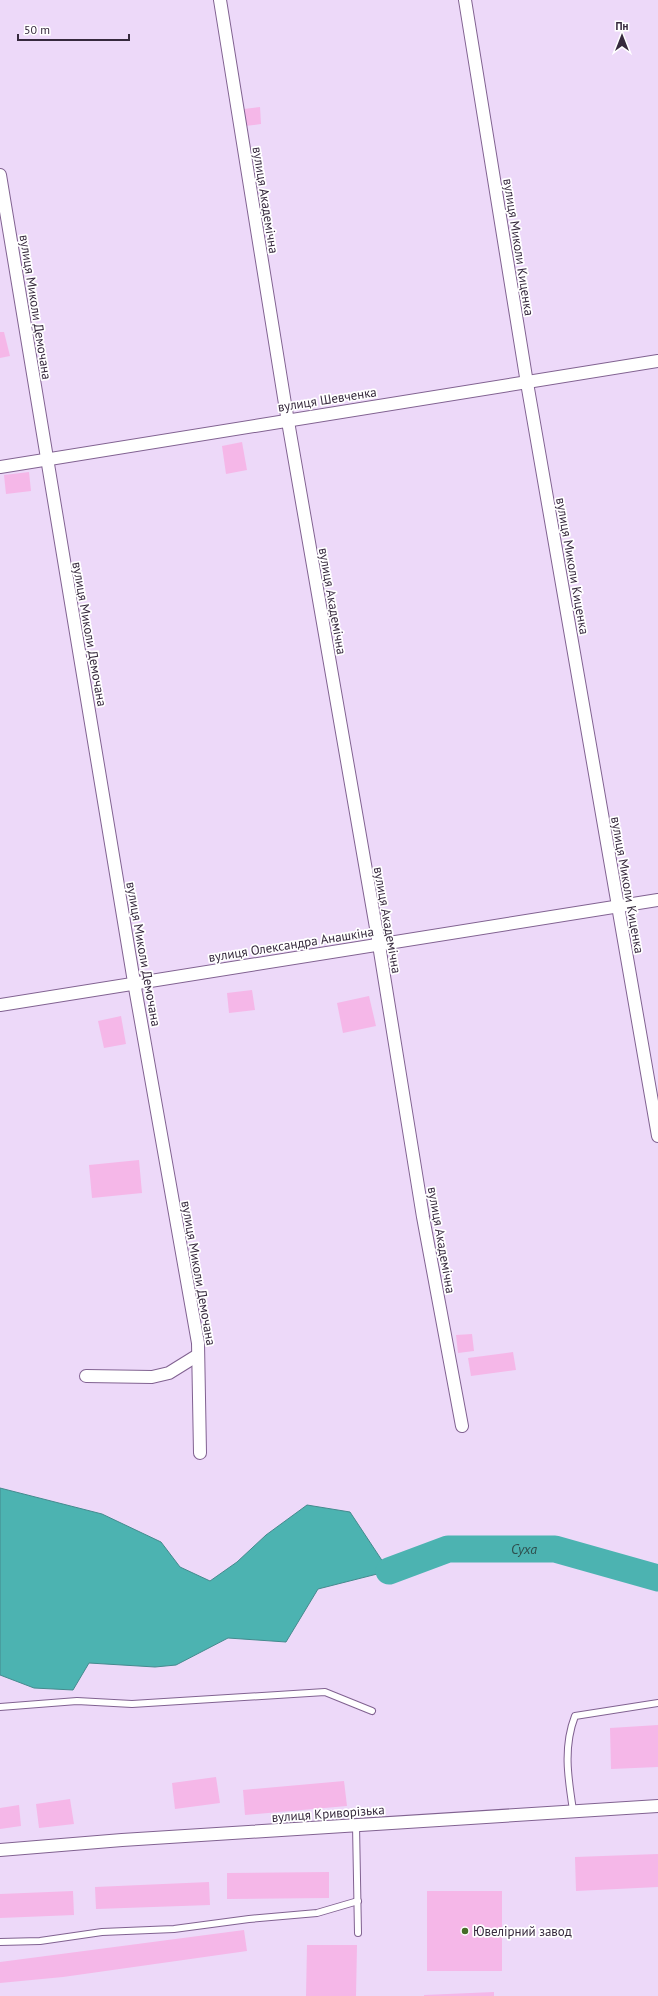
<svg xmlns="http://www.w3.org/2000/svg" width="658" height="1996" font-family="'PT Sans',sans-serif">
<rect width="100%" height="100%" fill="#edd9f9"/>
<polygon fill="#4cb3b1" stroke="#458a8e" points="0,1488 102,1514 161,1542 180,1567 210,1581 237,1562 266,1535 307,1505 350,1512 389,1571 318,1589 286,1642 228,1638 176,1665 155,1667 89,1663 73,1690 34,1688 0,1675"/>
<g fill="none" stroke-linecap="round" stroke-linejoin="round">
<path stroke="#4cb3b1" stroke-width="27" id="s1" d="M389,1571L448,1549H555L658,1578"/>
</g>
<g fill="#f5b7e8">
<polygon points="260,107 261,124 245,126 244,109"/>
<polygon points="0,332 4,332 10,356 0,358"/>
<polygon points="242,442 247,470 226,474 222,446"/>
<polygon points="29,472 31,491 6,494 4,475"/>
<polygon points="252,990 255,1010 229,1013 227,993"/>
<polygon points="369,996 376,1026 343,1033 337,1003"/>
<polygon points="121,1016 126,1044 104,1048 98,1021"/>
<polygon points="139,1160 142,1193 92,1198 89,1165"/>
<polygon points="472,1334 474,1351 458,1353 456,1335"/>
<polygon points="513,1352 516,1370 471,1376 468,1358"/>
<polygon points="658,1725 658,1767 611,1769 610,1728"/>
<polygon points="216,1777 220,1803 175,1809 172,1783"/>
<polygon points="344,1781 347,1806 245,1815 243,1790"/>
<polygon points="70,1799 74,1824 39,1828 36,1804"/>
<polygon points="19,1805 21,1826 0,1829 0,1808"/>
<polygon points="658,1854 658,1887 576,1891 575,1857"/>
<polygon points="329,1872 329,1898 227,1899 227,1873"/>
<polygon points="209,1882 210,1905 96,1909 95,1887"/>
<polygon points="73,1891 74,1915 0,1918 0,1894"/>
<rect x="427" y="1891" width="75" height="80"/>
<polygon points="244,1930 247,1951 63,1977 0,1983 0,1962"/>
<polygon points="307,1945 357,1945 356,1996 306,1996"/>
<polygon points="494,1992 494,1996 424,1996 424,1995"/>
</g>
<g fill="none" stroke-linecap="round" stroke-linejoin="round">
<g stroke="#816291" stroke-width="8">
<g id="service">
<polyline points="0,1707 77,1701 132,1704 325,1692 372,1711"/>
<path d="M573,1810C568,1778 563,1747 575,1716L658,1703"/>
<polyline points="356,1825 358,1933"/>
<polyline points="0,1942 40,1941 102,1932 174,1929 249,1919 317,1913 358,1901"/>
</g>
</g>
<g stroke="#816291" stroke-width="14">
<g id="minor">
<polyline points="220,0 286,410 379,945 423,1217 462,1426"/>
<polyline points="465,0 526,377 658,1136"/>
<polyline points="0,175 134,982 198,1343 200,1453"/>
<polyline points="0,467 658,361"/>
<polyline points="0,1005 658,900"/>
<polyline points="86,1376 152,1377 169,1373 198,1355"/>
<polyline points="0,1850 122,1840 658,1806"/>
</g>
</g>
<use href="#service" stroke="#fff" stroke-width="6"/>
<use href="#minor" stroke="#fff" stroke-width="12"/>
</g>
<circle fill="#456d28" stroke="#fff" stroke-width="1.5" cx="465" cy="1931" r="4"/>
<g text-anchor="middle" stroke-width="3.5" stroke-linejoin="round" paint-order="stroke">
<g font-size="13" fill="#36293d" stroke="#fff">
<text transform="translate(266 200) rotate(81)" y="5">вулиця Академічна</text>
<text transform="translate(519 247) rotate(81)" y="5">вулиця Миколи Киценка</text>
<text transform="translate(36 307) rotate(81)" y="5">вулиця Миколи Демочана</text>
<text transform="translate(327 399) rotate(-9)" y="5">вулиця Шевченка</text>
<text transform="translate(573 566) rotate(80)" y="5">вулиця Миколи Киценка</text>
<text transform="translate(333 601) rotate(80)" y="5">вулиця Академічна</text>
<text transform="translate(90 634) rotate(80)" y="5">вулиця Миколи Демочана</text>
<text transform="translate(628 885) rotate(80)" y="5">вулиця Миколи Киценка</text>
<text transform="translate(388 920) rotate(80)" y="5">вулиця Академічна</text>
<text transform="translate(291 944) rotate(-9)" y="5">вулиця Олександра Анашкіна</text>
<text transform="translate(144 954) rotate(80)" y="5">вулиця Миколи Демочана</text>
<text transform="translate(442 1240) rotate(80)" y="5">вулиця Академічна</text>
<text transform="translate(199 1273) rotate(80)" y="5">вулиця Миколи Демочана</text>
<text transform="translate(328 1813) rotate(-4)" y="5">вулиця Криворізька</text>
</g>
<g font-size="13" fill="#36293d" stroke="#fff" text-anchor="start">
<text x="473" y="1936">Ювелірний завод</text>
</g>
<g font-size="14" font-style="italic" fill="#2f4f4e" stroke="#fff">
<text dy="5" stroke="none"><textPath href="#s1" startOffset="139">Суха</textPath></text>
</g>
</g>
<g transform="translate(622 36)" stroke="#ffffff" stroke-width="3" paint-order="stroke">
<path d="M0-3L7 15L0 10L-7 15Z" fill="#36293d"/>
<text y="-6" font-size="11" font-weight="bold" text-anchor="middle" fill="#36293d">Пн</text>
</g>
<path d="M18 34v6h111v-6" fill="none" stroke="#36293d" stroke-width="2"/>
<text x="24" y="34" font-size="12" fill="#36293d" stroke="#ffffff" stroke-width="3" paint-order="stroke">50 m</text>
</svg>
